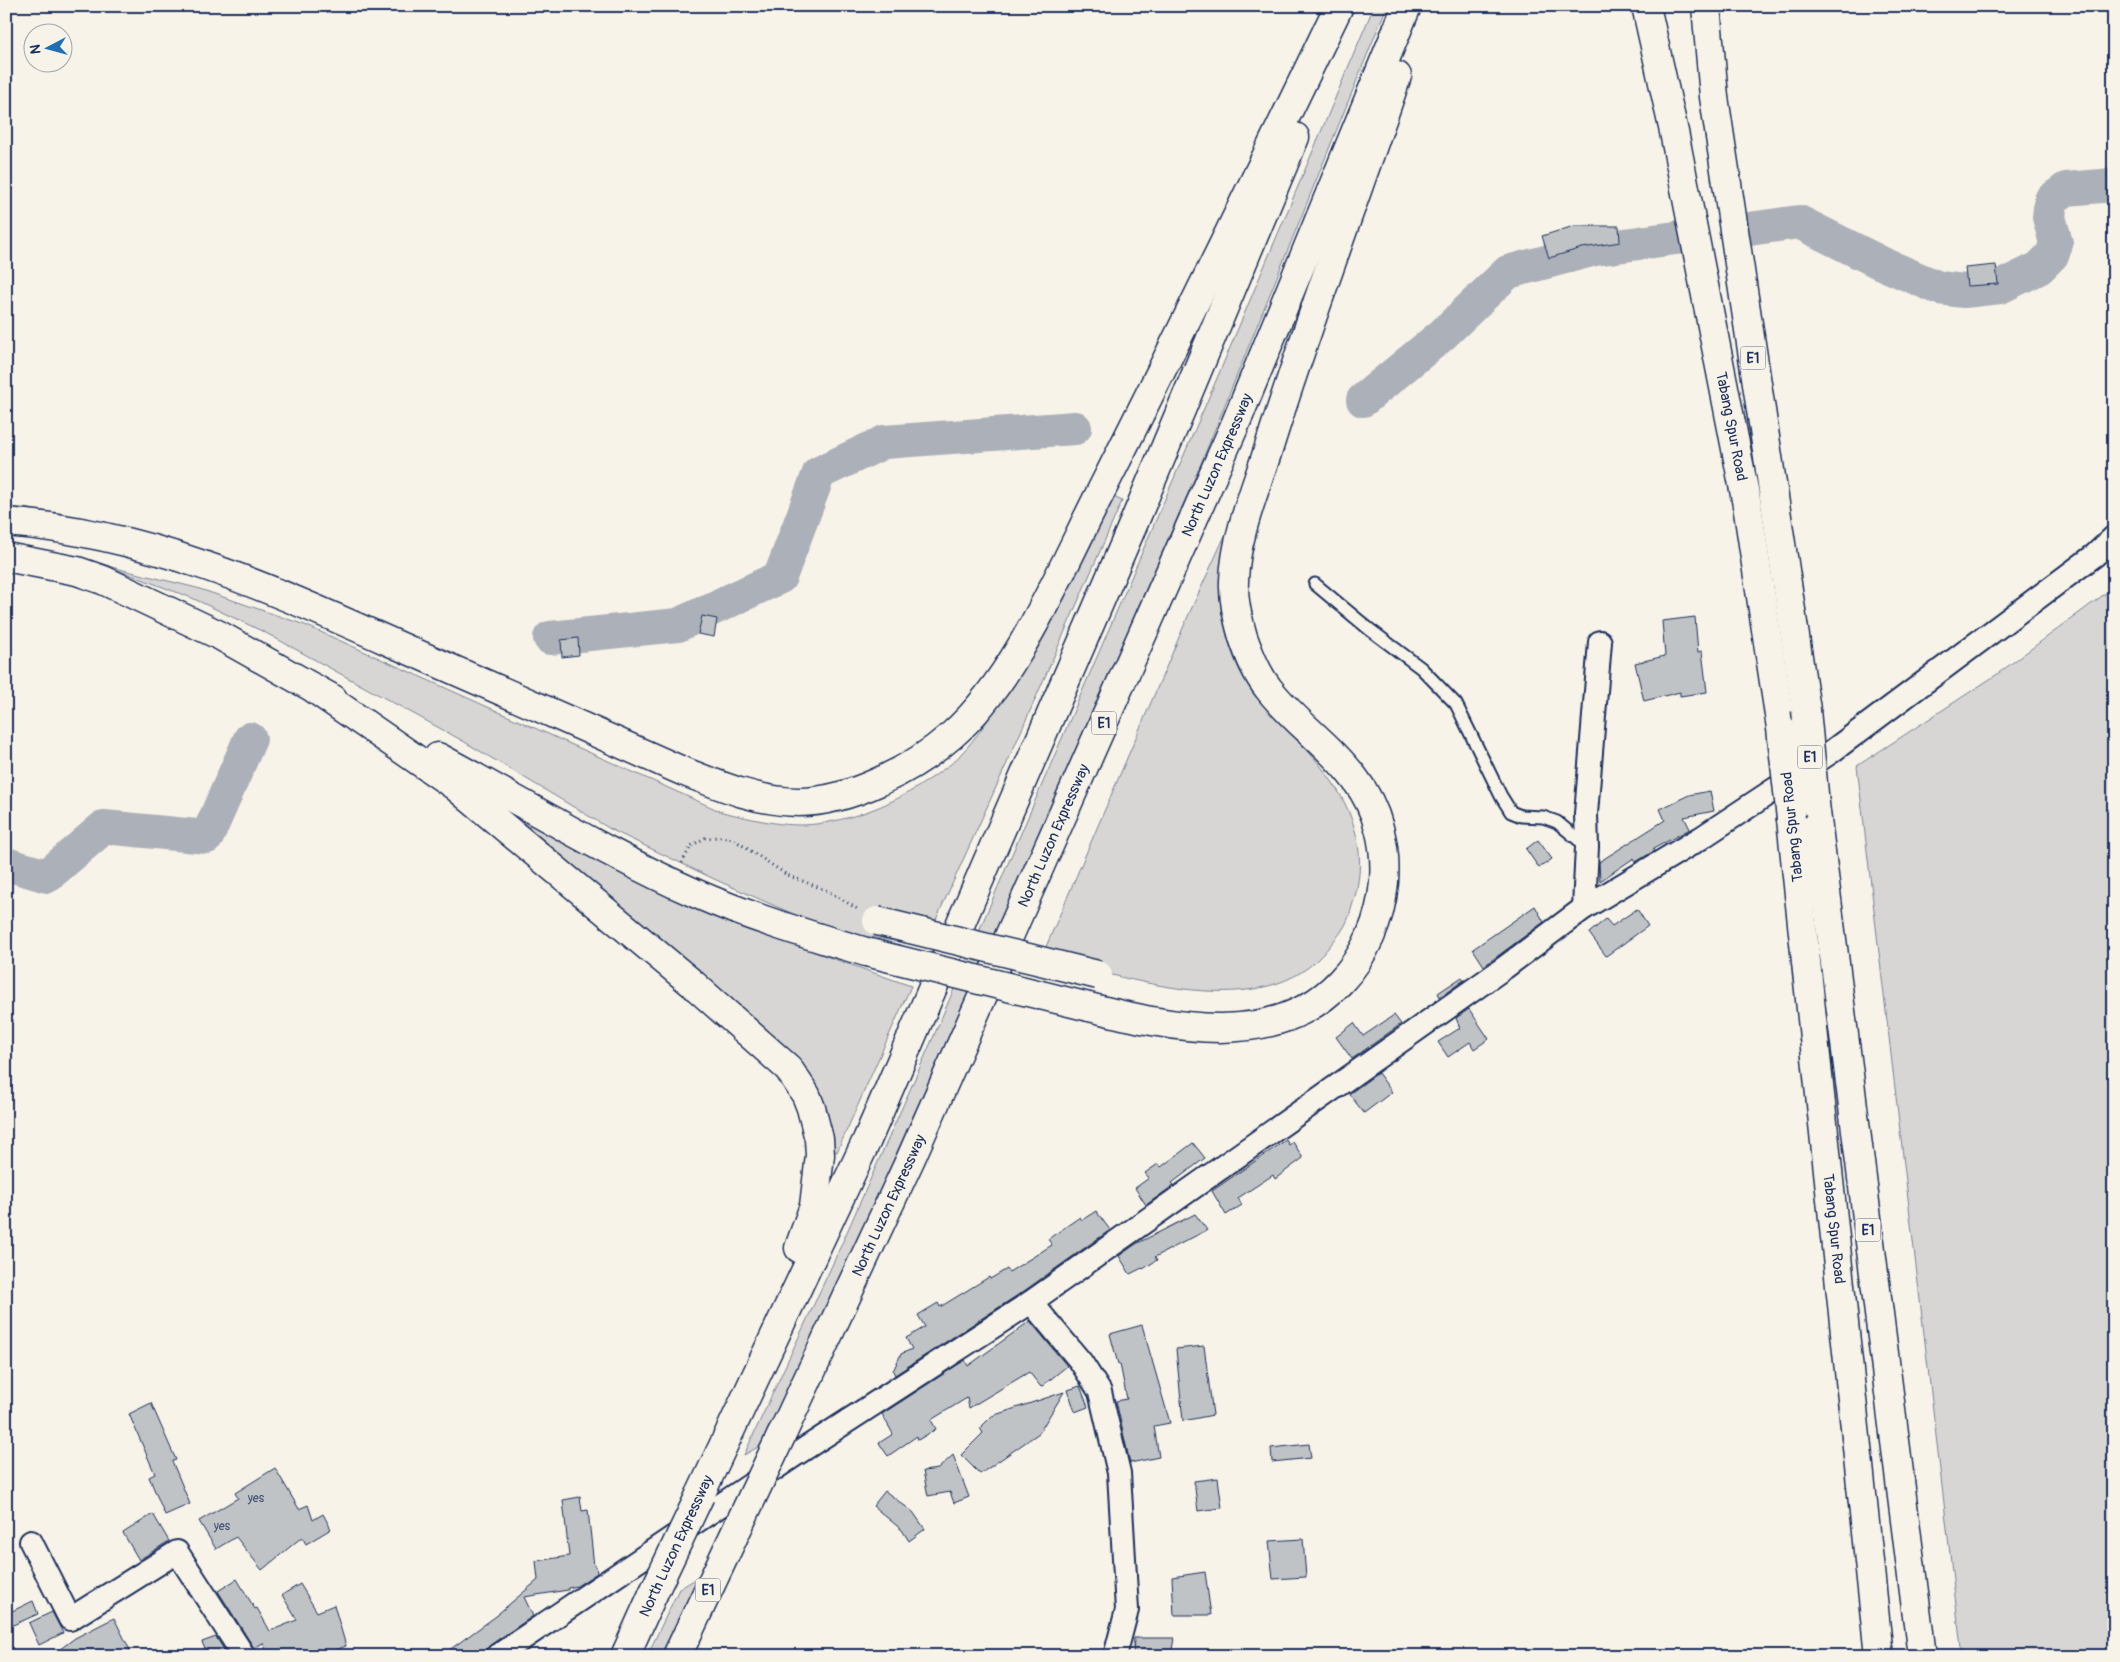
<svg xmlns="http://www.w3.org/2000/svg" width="2120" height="1662" font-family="Pangolin,sans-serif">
<rect width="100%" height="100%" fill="#f7f3e8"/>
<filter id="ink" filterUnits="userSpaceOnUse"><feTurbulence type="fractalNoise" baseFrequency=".02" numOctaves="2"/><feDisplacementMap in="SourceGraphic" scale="10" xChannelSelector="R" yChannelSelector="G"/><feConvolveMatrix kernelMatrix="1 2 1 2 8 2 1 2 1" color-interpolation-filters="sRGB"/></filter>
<g filter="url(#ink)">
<g fill="#d7d6d4" stroke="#798299">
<polygon points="1374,6 1387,6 1200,466 999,924 767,1442 744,1455 835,1259 932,1040 1221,369"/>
<path d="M1271,422C1261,456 1250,490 1239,524C1231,550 1219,578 1221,606C1223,626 1233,662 1244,678C1267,713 1301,739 1326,773C1356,813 1369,858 1352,906C1350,913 1348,921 1344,927C1340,935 1333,941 1328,948C1266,1028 1122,977 1042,956L1189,614L1228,529Z"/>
<path d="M1110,495L1122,501L1012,752L924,946L864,936L800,917L714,879L612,830L463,741L266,633L192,598L107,566L197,588L305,625L722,812C753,819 785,828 816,824C862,818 904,799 941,771C948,766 956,761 961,754C977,737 989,719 1001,699Z"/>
<polygon points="2114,587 2114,1656 1962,1656 1857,766 1996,675"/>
<polygon points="509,810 718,918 911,986 837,1152 832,1151 825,1105 810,1075 784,1048"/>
<polygon points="704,1574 665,1656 647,1656 679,1589"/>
</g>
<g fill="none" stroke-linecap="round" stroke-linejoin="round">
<g stroke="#acb0b9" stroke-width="34">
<polyline points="1749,229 1799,222 1881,263 1939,288 1964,291 2000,287 2039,268 2052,255 2056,243 2049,217 2051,200 2066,189 2114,185"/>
<polyline points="1363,400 1441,336 1508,272 1595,249 1683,237"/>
<polyline points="550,638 678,625 780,577 819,473 884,442 1075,428"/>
<polyline points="6,864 47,876 104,827 207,837 250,739"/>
</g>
</g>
<g fill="#c0c3c5" stroke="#1b2f5e">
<polygon points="1574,226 1619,226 1620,242 1582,248 1549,258 1542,236"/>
<polygon points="1996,265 1998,284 1967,286 1965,268"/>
<polygon points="702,616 717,619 714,637 698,634"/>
<polygon points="1695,617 1698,652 1702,651 1707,692 1680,696 1680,692 1644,701 1635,663 1665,656 1662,621"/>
<polygon points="578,638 579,655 562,657 561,640"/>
<polygon points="1710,791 1714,811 1684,817 1690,829 1653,849 1654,851 1636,862 1634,858 1600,881 1599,862 1665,820 1660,809 1689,795"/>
<polygon points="1538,840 1552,859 1539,868 1526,849"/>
<polygon points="1535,906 1544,922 1484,966 1473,949"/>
<polygon points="1637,909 1648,926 1606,956 1589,933 1606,919 1612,926"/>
<polygon points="1462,977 1464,980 1440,997 1438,993"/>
<polygon points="1469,1009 1489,1039 1474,1049 1470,1042 1448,1057 1438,1042 1460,1028 1456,1018"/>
<polygon points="1394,1015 1401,1024 1352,1059 1336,1037 1354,1023 1363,1036"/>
<polygon points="1378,1073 1392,1092 1364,1113 1349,1094"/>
<polygon points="1286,1140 1289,1145 1293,1142 1303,1158 1275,1179 1273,1175 1238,1198 1242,1205 1226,1215 1212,1191"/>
<polygon points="1193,1143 1205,1158 1172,1183 1174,1185 1146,1205 1135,1188 1149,1178 1145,1173 1158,1164 1161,1167"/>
<polygon points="1096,1211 1110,1230 1024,1291 895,1375 893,1371 901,1354 912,1349 906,1338 925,1327 918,1315 938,1303 940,1307 989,1277 990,1279 1007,1269 1009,1272 1052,1245 1048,1239 1080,1217 1082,1220"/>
<polygon points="1195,1214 1207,1230 1155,1257 1157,1260 1143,1269 1142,1268 1130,1274 1119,1256 1136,1244"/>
<polygon points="1030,1321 1067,1366 1041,1387 1029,1372 969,1408 967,1398 931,1420 936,1429 918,1440 917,1436 888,1456 879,1443 893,1434 882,1414 965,1360 968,1366"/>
<polygon points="1142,1325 1170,1423 1154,1426 1159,1457 1130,1463 1116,1401 1127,1399 1120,1364 1118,1364 1110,1334"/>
<polygon points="1204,1346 1213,1415 1183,1421 1176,1349"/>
<polygon points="1080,1386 1088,1407 1075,1412 1068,1390"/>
<polygon points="1064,1392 1039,1433 980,1474 961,1455 983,1433 980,1428 992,1416"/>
<polygon points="151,1403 176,1460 172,1461 190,1504 165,1515 149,1477 155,1474 129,1414"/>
<polygon points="1309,1444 1311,1458 1272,1462 1271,1448"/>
<polygon points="953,1455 969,1497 954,1503 950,1492 928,1496 923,1471 938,1469"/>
<polygon points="275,1468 299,1509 308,1505 313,1520 323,1514 331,1529 306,1544 302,1537 262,1570 236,1537 216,1549 199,1521 238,1498 235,1493"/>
<polygon points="1218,1478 1222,1508 1198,1511 1194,1481"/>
<polygon points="885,1491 913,1512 925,1529 909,1541 902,1530 873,1506"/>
<polygon points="580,1497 582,1511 588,1510 594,1566 596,1566 597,1573 577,1586 568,1588 568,1590 524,1597 533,1616 490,1645 485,1650 484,1656 441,1656 499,1614 499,1613 538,1580 536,1561 569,1556 563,1500"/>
<polygon points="153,1514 169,1541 139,1560 123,1533"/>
<polygon points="1303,1539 1306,1577 1273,1579 1269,1541"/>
<polygon points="1205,1572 1211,1615 1174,1615 1172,1577"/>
<polygon points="237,1579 255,1609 257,1608 270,1631 297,1620 282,1595 300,1584 317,1612 334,1605 346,1646 320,1656 269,1656 263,1643 254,1648 218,1591"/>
<polygon points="33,1601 38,1614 6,1628 6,1614"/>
<polygon points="52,1612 63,1633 39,1645 29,1623"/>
<polygon points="114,1618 130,1650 119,1656 51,1656 75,1638"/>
<polygon points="216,1637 228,1656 208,1656 202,1642"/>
<polygon points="1134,1638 1174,1638 1171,1656 1133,1656"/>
</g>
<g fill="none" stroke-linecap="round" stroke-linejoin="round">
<g stroke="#1b2f5e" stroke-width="15">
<polyline id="lane" points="1315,584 1369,629 1421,668 1456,704 1501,796 1511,812 1521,816 1543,817 1557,822 1586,846"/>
</g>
<g stroke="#1b2f5e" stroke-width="26">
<g id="street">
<polyline points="1584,908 1587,847 1586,814 1600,642"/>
<polyline points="1031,1302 1081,1362 1100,1392 1119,1473 1127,1610 1115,1656"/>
<polyline points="31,1542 70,1619 177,1552 244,1656"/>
<polyline points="497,1656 792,1457 1031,1302 1504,968 1584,908 1701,838 1831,752 2095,555 2114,537"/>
</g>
</g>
<g stroke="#1b2f5e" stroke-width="31">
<g id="highway">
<path id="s1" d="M1646,6L1674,132L1747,505L1781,728"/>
<polyline points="1706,6 1714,97 1806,710"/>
<path d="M6,522C148,533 269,588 397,645C491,686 586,728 680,770C718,785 758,802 799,802C850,802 915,768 952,735C1015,680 1060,572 1098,497C1181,334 1260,170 1339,6"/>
<polyline points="6,557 77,571 103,580 219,635 333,699"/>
<polyline points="316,690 455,786 693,984 788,1068 806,1095 811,1108 819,1139 820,1155 814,1206 799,1248"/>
<path d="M438,757C524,803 608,855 697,894C752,918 809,935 866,952"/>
<polyline points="1815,804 1922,1656"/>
<path id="s2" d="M1791,819L1879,1656"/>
<path d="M1089,1007C1170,1027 1275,1051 1340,982C1391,929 1401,839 1355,779C1330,745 1293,721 1268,688C1256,673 1249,654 1243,637C1238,619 1233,600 1234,581C1235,537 1256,488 1269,447C1308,322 1355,200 1397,76"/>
<path id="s3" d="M783,1432L911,1158L1235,425L1407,6"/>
<polyline points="700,1495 867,1140 1135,520 1295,137"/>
<polyline points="625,1656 653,1594"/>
<polyline points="677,1656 739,1525"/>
</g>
</g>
<polyline stroke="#1b2f5e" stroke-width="3" stroke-dasharray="1 4" stroke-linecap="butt" points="682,863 691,846 705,838 720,837 733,839 787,875 828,891 859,910"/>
<use href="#lane" stroke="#f7f3e8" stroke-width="11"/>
<use href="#street" stroke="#f7f3e8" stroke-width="22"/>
<use href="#highway" stroke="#f7f3e8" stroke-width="28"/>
<g stroke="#1b2f5e" stroke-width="31" stroke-linecap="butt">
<g id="highway-bridge">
<polyline points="1806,710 1815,804"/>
<polyline points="1781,728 1791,819"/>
<polyline points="877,921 1098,975"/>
<polyline points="866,952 1089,1007"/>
<polyline points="739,1525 783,1432"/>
<polyline points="653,1594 700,1495"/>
</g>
</g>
<use href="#highway-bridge" stroke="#f7f3e8" stroke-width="28"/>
</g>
</g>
<g text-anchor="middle" stroke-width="4.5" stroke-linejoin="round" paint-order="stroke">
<g font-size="12" fill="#445478">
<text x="256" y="1502">yes</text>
<text x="222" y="1530">yes</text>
</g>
<g fill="#f7f3e8" stroke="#5d6a87" stroke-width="1">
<rect x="1740.5" y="346.5" width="25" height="23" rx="4"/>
<rect x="1091.5" y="711.5" width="25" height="23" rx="4"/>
<rect x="1797.5" y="745.5" width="25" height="23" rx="4"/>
<rect x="1855.5" y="1218.5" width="25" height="23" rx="4"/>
<rect x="695.5" y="1578.5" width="25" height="23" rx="4"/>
</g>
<g font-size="14" font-weight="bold" fill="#1b2f5e">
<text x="1753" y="363">E1</text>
<text x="1104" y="728">E1</text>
<text x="1810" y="762">E1</text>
<text x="1868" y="1235">E1</text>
<text x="708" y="1595">E1</text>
</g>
<g font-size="15" fill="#1b2f5e" stroke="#f7f3e8">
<text dy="5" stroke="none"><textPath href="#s1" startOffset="429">Tabang Spur Road</textPath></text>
<text dy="5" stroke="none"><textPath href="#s3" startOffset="1060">North Luzon Expressway</textPath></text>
<text transform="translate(1792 827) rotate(-96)" y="5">Tabang Spur Road</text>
<text dy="5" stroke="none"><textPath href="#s3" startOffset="655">North Luzon Expressway</textPath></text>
<text dy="5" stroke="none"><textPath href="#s3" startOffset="250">North Luzon Expressway</textPath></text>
<text dy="5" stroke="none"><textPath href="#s2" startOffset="412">Tabang Spur Road</textPath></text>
<text transform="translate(676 1546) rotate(-65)" y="5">North Luzon Expressway</text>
</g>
</g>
<rect width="2120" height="1662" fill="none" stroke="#f7f3e8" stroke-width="25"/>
<rect x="12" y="12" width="2095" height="1637" fill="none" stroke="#1b2f5e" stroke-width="2" filter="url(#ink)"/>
<g transform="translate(48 48) rotate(264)"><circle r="24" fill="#f7f3e8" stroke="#9fa5b1"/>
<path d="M0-4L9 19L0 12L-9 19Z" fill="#1f6fb2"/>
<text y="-8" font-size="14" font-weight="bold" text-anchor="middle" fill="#1b2f5e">N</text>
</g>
</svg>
